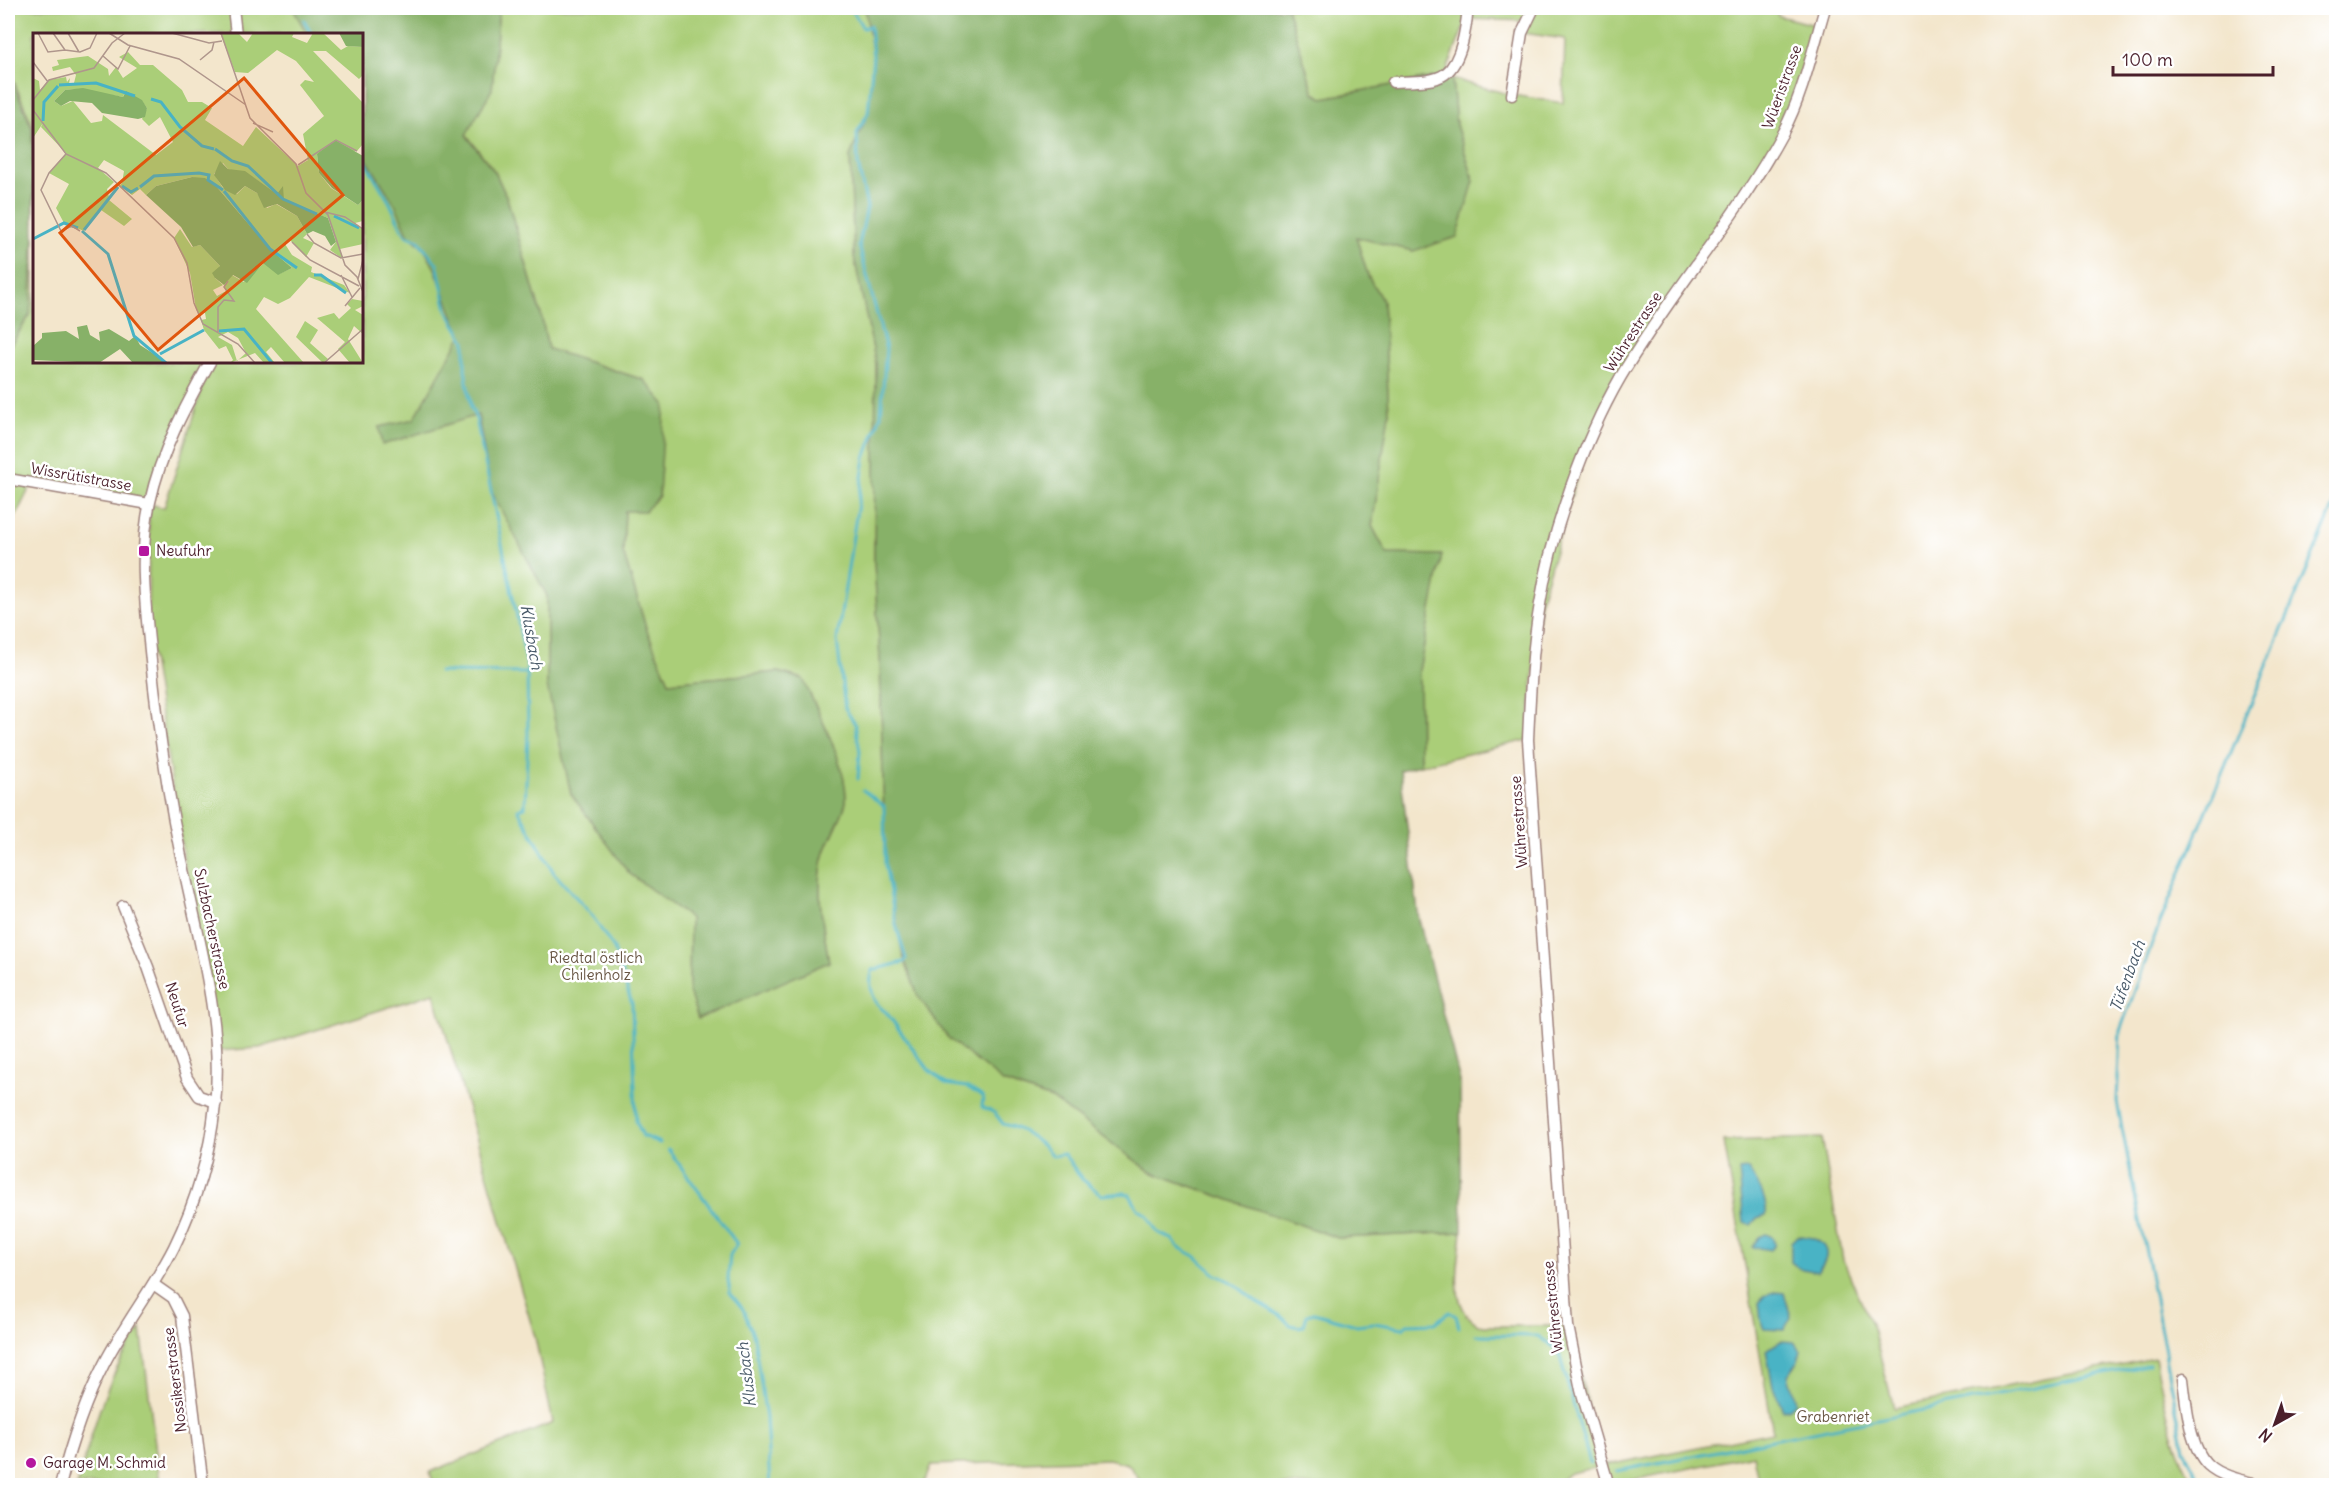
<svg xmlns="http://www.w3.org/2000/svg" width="2344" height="1493" font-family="Delius,sans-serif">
<rect width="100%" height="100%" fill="#fff"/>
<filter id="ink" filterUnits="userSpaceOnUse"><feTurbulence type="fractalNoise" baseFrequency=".0167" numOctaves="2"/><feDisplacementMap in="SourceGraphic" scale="12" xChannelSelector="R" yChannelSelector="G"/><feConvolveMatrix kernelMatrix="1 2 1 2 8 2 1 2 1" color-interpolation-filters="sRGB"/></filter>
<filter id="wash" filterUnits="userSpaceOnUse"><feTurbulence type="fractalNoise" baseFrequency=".008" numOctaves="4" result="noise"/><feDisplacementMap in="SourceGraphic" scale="24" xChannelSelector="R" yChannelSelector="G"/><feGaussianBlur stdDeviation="1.35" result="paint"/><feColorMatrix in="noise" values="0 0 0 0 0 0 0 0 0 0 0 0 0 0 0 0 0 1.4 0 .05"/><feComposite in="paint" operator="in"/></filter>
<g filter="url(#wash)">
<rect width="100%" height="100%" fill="#f3e6cc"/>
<g fill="#aace78" stroke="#7a7652" stroke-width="1.5" fill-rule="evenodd">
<polygon points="8,8 293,8 307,34 34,34 34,224 33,127 8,67"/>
<path d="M499,8H865L873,56L868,113L850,157L854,256L876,364L874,562L880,658L885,864L903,956L918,996L1003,1082L1052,1099L1151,1172L1338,1238L1462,1232C1459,1263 1446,1310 1482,1326H1568L1603,1466L1773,1432L1724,1141L1822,1138L1843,1260L1873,1329L1894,1408L2155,1358C2165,1401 2171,1448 2195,1485H1759L1753,1455L1609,1485L1603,1466L1570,1473L1552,1486L1144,1485L1128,1464L1109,1459L931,1465L923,1486L434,1485L430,1472L553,1423L535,1337L434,993L259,1048L217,1051L189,892L148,633L149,504L32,483L8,532V349L30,315L34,234V362H362V137L437,264L485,404L547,596V686L629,873L690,918L689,992L829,962C823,927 814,886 825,852C829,840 846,809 846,801C847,764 818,713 803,679L778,672L669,682L647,631L623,552L625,511L644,380L548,349L541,315L507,198L495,172L466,134L492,89ZM210,364L164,508L150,504L171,435Z"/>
<polygon points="1287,8 1773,8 1779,16 1819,26 1784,130 1620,379 1582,460 1540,602 1528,740 1420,765 1419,670 1441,555 1387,554 1372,526 1389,413 1383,302 1368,276 1356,237 1413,251 1474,181 1456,125 1452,79 1512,95 1563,103 1565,39 1522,33 1527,21 1467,19 1445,75 1323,98 1314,93"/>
<path d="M141,1329L160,1485H77C93,1430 106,1375 141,1329Z"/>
</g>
<g fill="#87b168" stroke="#68684a" stroke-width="1.5">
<path d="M293,8H499L492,89L466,135L495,172L507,198L541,315L548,349L644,380L665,404L659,496L645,511H625L623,552L647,631L669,682L778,672L803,679C818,714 847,763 846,801C846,809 829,840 825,852C814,886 823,927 829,962L698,1019L689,992L690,918L629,873L571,794L547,686V596L491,491L478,415L382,445L379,427L414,419L461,336L435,269L424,249L408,234L396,206L367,160L362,139V34H307Z"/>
<polygon points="865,8 1287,8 1314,93 1323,98 1445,75 1452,79 1456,125 1474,181 1457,237 1413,251 1356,237 1368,276 1383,302 1389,413 1372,526 1387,554 1442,555 1419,670 1420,765 1400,770 1419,920 1460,1081 1462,1232 1338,1238 1151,1172 1052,1099 1003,1082 948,1038 918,996 903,956 885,864 880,658 874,562 876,364 854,256 850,156 868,113 873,56"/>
<polygon points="8,69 32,128 34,232 30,315 8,348"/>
</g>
<g fill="#48b3c5" stroke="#496978" stroke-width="1.5">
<path d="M1748,1169C1757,1183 1768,1198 1766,1215L1757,1218L1751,1225L1744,1223L1739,1170Z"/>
<polygon points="1766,1234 1772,1237 1775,1244 1771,1250 1752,1247 1759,1237"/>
<path d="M1797,1236C1821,1236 1837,1251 1817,1272L1799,1268L1791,1262V1242Z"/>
<path d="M1774,1292L1784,1293L1791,1317L1784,1330L1764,1329C1759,1320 1761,1312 1759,1303L1764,1296Z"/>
<polygon points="1781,1341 1794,1342 1801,1351 1797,1363 1788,1375 1796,1402 1790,1408 1783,1410 1773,1386 1766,1350"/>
</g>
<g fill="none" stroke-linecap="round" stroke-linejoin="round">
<g stroke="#48b3c5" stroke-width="3">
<polyline points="851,8 863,28 870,26 873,56 868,113 857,133 858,164 867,207 859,245 886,349 881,415 865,458 837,640 845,708 855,724 860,751 858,779"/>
<polyline points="304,20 311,34"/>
<polyline points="362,156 390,203 402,229 406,235 418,240 437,264 447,310 465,341 465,369 471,407 476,419 527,665 528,734 525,807 518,809 554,873 591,914 614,949 632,1004 636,1121 643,1136 660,1143"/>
<polyline points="439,672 527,673"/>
<path d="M863,790L884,806L885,864L896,925L906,959L904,962L873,970C867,984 873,1004 886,1012L929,1070L946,1084L967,1087L983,1097L982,1107L995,1113L1003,1124C1023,1128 1039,1141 1053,1156L1064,1154L1082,1179L1102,1195L1125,1193L1130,1195L1138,1209L1147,1215L1157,1232L1172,1239L1178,1247L1195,1256L1215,1274L1233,1283L1257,1302L1281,1316L1290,1325L1299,1327L1304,1325L1307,1315L1314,1313L1356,1325L1374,1323L1403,1328L1407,1324L1435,1323L1449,1312L1456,1316L1459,1327"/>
<polyline points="668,1149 737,1244 730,1255 728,1279 730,1293 743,1309 754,1337 766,1418 770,1486"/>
<polyline points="1476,1335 1538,1336 1558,1350 1590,1463"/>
<polyline points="1617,1471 2149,1365"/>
<polyline points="2203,1486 2184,1450 2117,1102 2120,1031 2157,930 2336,500"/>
</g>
</g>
</g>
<g filter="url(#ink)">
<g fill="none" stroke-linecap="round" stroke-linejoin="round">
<g stroke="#9e827c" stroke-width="13">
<g id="minor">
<polyline points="233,8 236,34"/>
<path d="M1393,82C1408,81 1433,83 1445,74C1462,61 1466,27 1468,8"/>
<polyline points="1512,95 1522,33 1534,8"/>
<polyline points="8,479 149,504"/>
<polyline points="123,906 148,967 187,1078 199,1096 216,1102"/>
<polyline points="153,1284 173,1298 182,1316 203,1486"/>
<path d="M2183,1379C2186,1402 2189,1447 2208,1465C2222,1478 2247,1481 2265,1486"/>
<path d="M60,1486C71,1443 84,1403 104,1364C125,1323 154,1287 174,1247C196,1202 210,1155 215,1105C223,1030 203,957 187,883C170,810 159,736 151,661C146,609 138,554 150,502C161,451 185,407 210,362"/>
<path d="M1609,1486L1581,1390L1568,1326L1528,740C1530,694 1532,649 1540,604C1551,533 1584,440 1620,378C1670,293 1736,219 1783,132C1803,95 1813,48 1825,8"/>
</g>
</g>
<use href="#minor" stroke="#fff" stroke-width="10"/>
</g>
</g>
<g fill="#b5179e" stroke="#fff" stroke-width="2">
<rect x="138" y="545" width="12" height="12" rx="3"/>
<circle cx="31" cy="1463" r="6"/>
</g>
<g text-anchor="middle" stroke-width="5" stroke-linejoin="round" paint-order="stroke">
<g font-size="15" fill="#4a1f2b" stroke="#fff">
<text transform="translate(1782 87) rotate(-70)" y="5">Wüeristrasse</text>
<text transform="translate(1633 332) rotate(-57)" y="5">Wührestrasse</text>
<text transform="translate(81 477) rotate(10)" y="5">Wissrütistrasse</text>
<text transform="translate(1519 822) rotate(-94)" y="5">Wührestrasse</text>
<text transform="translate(212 929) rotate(78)" y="5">Sulzbacherstrasse</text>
<text transform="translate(177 1005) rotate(72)" y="5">Neufur</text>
<text transform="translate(1553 1307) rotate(-96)" y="5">Wührestrasse</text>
<text transform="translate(175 1380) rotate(-97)" y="5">Nossikerstrasse</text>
</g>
<g font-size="15" fill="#4a1f2b" stroke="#fff" text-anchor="start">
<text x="156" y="556">Neufuhr</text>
<text x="43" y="1468">Garage M. Schmid</text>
</g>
<g font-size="15" fill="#675442" stroke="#fff">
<text x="596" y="963">Riedtal östlich<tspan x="596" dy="17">Chilenholz</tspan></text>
<text x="1833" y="1422">Grabenriet</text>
</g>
<g font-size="16" font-style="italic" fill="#495a69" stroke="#fff">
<text transform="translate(532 637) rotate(80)" y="6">Klusbach</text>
<text transform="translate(2127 976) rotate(-70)" y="6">Tüfenbach</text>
<text transform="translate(746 1375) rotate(-97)" y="6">Klusbach</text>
</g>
</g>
<g transform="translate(33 33)">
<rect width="330" height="330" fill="#f3e6cc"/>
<path d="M187,0H205L214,9L220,0H261L259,4L274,10L280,0H290L308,17L315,13L330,14V42L326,46L293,18H280L330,70V111L324,118L284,121L286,140L298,155L325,172L330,167V188L322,190L330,196V211L307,216L310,226L297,217L303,209L295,185L258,171L221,145L195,136L190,130L181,141L190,155L204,161L212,153L224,160L234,175L243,171L264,183L274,201L270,205L281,210L273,224L256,206L252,211L259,222L279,234L278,239L311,252L317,260L276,244L257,265L245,271L231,264L223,276L271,330H252L238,314L233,319L242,330H231L222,320L197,330L200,327L193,313L186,316L171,297L168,287L173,286L172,280H165L163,276L157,240L141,205L147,196L159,214L167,212L187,233L182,245L190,252L180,257L184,263L193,258L191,252L199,242L211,249L231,230L246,241L259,235L237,216L183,153L159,144L123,153L113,162L107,156L99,162L87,153L76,167L99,186L91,193L68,177L51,198L31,190L23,175L36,151L16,140L33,120L8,94L10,90L0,105V45L6,48L7,57L16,47L33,44L34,49L37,45L36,51L41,50L43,42L37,34L20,38L19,34L26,32L24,27L55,23L75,36L76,43L83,34L90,45L104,35L86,24L95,19L107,32H120L149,57L155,69H169L179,75L172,87L210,113L223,94L265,133L275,127L270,101L291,83L267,52L272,47L281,49L263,28L244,17L215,40L202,39ZM44,56L90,64L92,59L109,68L114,75L109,86L116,93L127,84L140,109L123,122L70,82L69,88L58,90L40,68L28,73L21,68L32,57ZM71,127L91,138L89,150L76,164L74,156L81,149L65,135ZM195,299L205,305L213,320L204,328L199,312L185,304ZM319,266L330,268V273L322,277L330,282V301L321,293L315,306L330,330H317L305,316L312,309L284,285L301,280L306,286L318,275L314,271ZM272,288L285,297L277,310L295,326L290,330L263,304Z" fill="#aace78" fill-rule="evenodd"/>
<path d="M306,0H330V14L313,13ZM50,55L90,64L93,58L109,67L114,75L112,84L105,86L69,80L59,70L37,68L28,73L21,68L32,57ZM302,107L330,123V167L325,172L299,155L286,140L284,121ZM187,128L195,136L212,138L244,161L250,153L251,167L295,185L303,209L298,213L292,203L280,198L274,201L264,183L244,171L231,175L224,160L212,153L202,162L192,157L181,142ZM159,144L172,145L183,153L237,216L259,235L245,242L230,230L214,250L200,242L191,252L182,245L179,240L187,233L167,212L160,214L148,194L113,162L123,153ZM54,292L57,302L67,308L66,299L76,296L96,308L102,303L107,312L135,330H100L87,316L66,330L0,327V313L9,305V300L33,298L46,306L44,294Z" fill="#87b168"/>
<path fill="none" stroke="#48b3c5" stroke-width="3" d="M26,52L63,50L102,63M118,66L128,69L147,94L169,113L181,116M10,88L11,69L25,53M182,116L199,128L215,133L250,166L284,181M89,153L98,159L105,155M107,154L121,143L166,140L176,142L175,147L190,157M191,158L237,216L264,235M301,183L326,195M51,197L85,154M49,198L75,221L101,303L133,330M0,206L31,190L45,195M281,242H288L313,260M186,298L211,296L239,330M127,321L171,297"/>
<path fill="none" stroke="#af968c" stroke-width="1.5" d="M5,0L15,19L32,17M20,0L32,17L47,19L57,15L64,0M35,0L46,19M76,0L95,12L146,26L213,72M139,0L176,10L189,8M188,0L217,85L263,131L273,160L295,182L312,232L324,244L330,259M70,23L85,36L97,13M167,27L179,17L181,9M0,29L15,49M0,67L16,47L61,35L79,10L92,0M0,77L33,121L73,140L141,205L154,230L161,270L170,291L205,311L222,330M220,90L240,99M33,121L16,140L8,157L28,198L39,193L47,198M265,132L303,107L324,118M292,179L312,184L330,196M274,201L281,210L308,225L330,221M259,209L277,227L326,253M308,242L319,264M325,246L330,227M312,273L327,255M185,300V274L191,267L201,268L191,254L195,248M291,330L330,296"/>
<path fill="#e0560e" fill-opacity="0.15" stroke="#e0560e" stroke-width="3" d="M211,45L310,162L125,317L27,200Z"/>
<rect width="330" height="330" fill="none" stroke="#4a1f2b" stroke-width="3"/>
</g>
<rect width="2344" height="1493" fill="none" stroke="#fff" stroke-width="30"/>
<g transform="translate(2275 1424) rotate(220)" stroke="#ffffff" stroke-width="4.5" paint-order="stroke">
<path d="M0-4.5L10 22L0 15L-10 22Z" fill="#4a1f2b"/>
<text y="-9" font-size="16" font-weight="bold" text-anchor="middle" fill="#4a1f2b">N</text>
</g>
<path d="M2113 66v9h160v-9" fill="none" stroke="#4a1f2b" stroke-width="3"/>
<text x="2122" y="66" font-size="18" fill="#4a1f2b" stroke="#ffffff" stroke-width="4.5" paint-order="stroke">100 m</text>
</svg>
